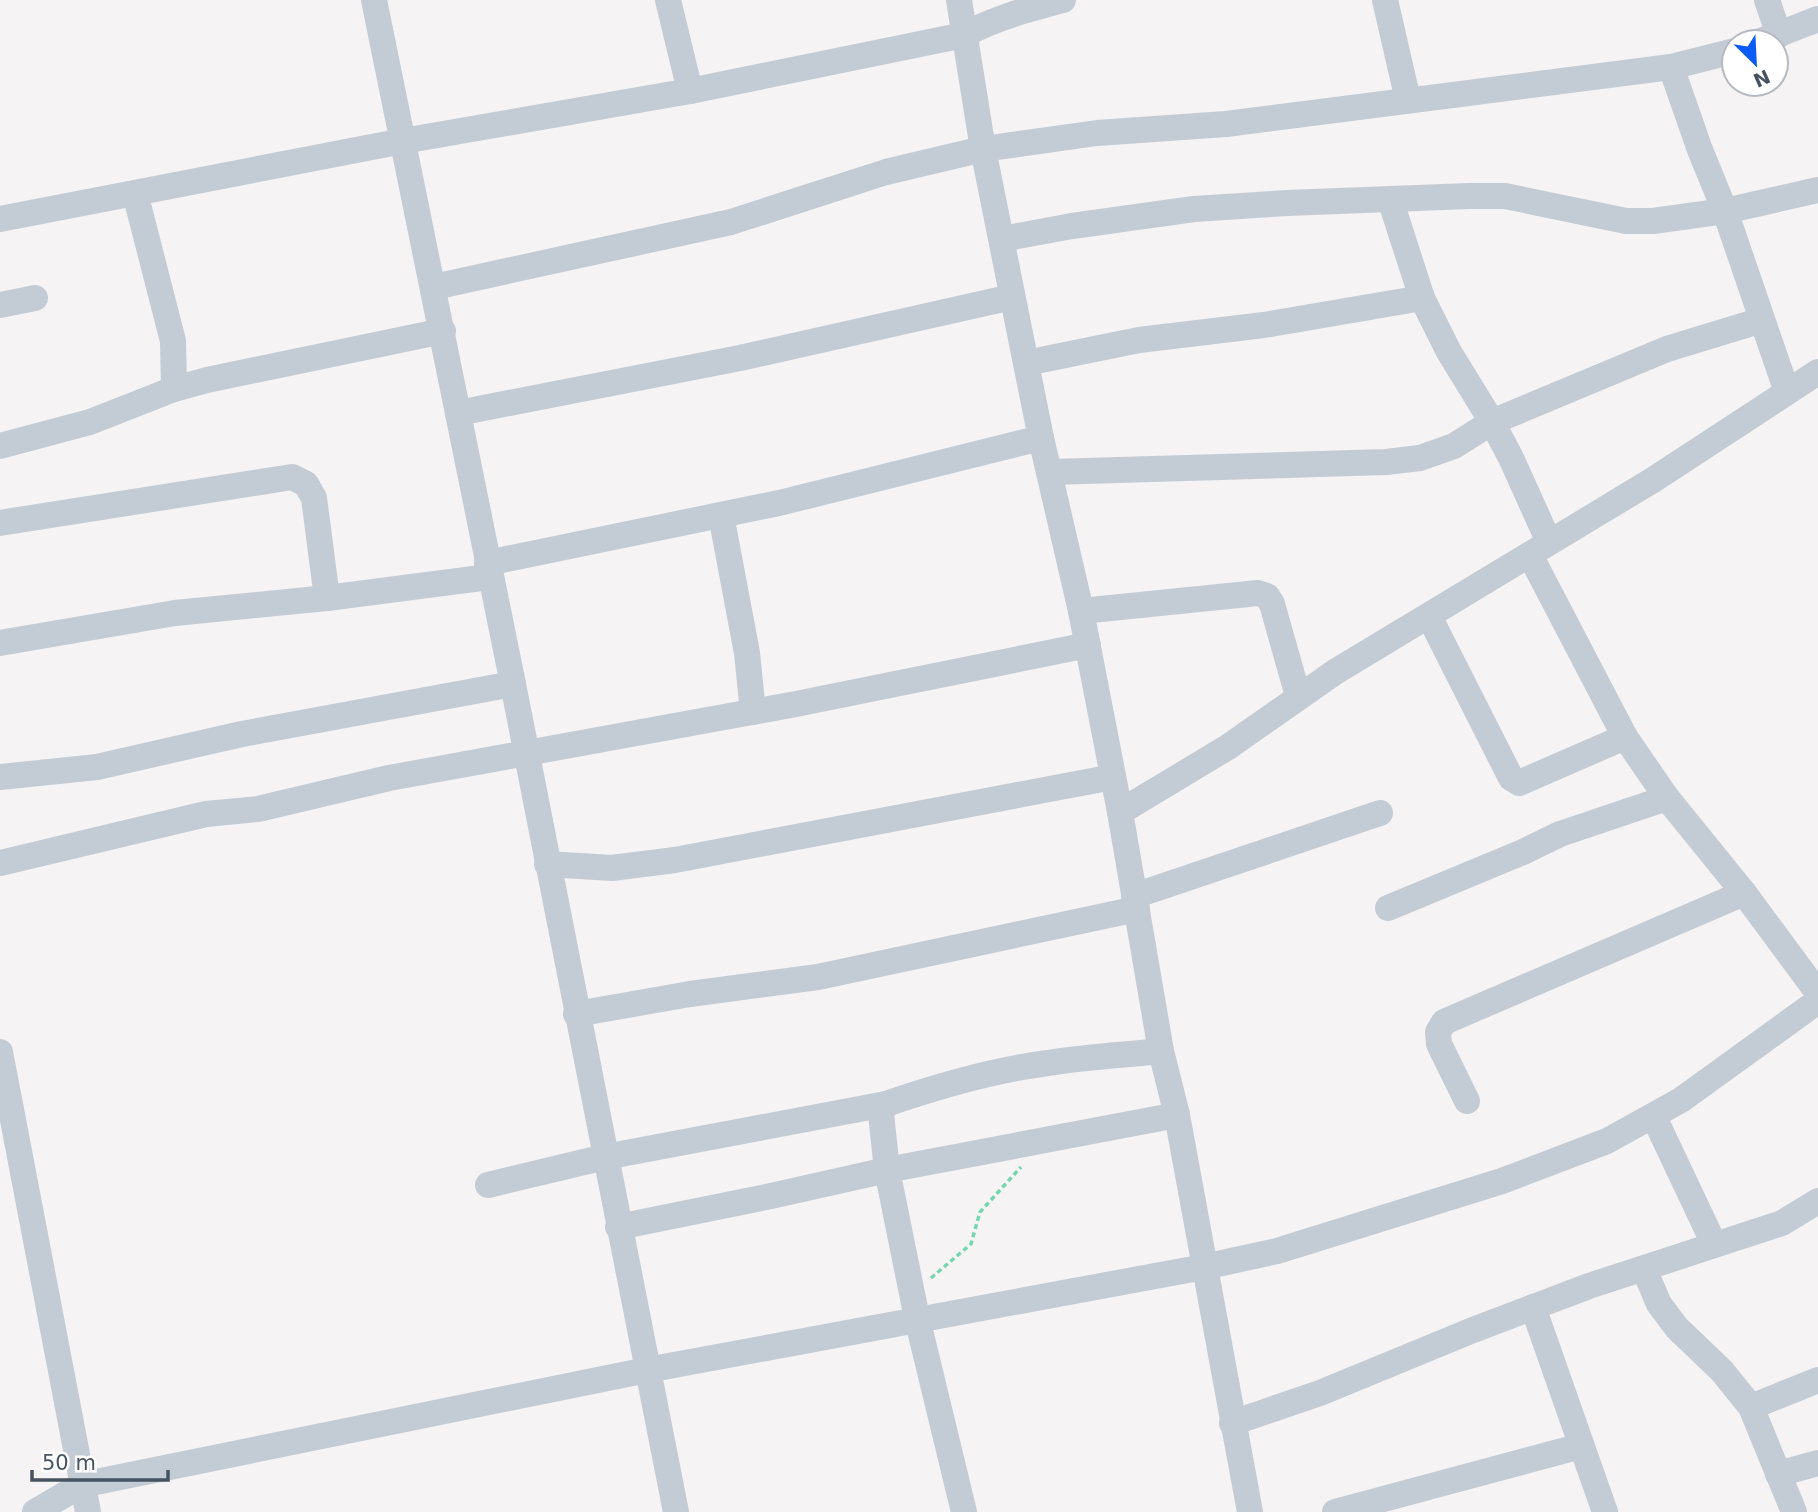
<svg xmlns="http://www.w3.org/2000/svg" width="1818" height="1512" font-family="'DejaVu Sans',sans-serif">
<rect width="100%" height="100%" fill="#f5f3f3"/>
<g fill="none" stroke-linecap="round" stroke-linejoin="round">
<polyline stroke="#74d6af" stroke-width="3.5" stroke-dasharray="5 3.5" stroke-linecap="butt" points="931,1278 971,1244 980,1212 1021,1167"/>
<g stroke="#c3cbd5" stroke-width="26">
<polyline points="374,0 513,684 676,1512"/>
<polyline points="668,0 690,91"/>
<polyline points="959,0 983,149 1041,438 1081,611 1120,812 1161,1051 1177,1115 1250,1512"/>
<polyline points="1385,0 1408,100"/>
<polyline points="1767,0 1779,35"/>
<polyline points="1758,42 1818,19"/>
<polyline points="1734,51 1671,67 1700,150 1725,211 1787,392"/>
<polyline points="135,193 173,341 174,389"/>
<polyline points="1390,199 1422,298 1449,352 1492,422 1511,458 1549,542"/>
<path d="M0,219L403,141L690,91L964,35C995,18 1029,9 1063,0"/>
<polyline points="1002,239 1072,226 1194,209 1287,203 1469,196 1505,196 1626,221 1653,221 1725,211 1818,190"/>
<polyline points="434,287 731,222 886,172 983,149 1097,133 1226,124 1671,67"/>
<polyline points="0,305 35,298"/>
<polyline points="1026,363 1139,340 1264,325 1422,298"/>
<polyline points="458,413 740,358 1012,297"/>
<polyline points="0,446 90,422 174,389 207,380 443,331"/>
<polyline points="1050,472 1386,462 1420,458 1454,446 1492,422 1667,349 1762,320"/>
<polyline points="721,515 747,653 753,712"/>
<polyline points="0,523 292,477 306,484 314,498 327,598"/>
<polyline points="1530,555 1625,737 1667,798 1744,893 1818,993"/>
<polyline points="487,563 779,503 1041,438"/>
<polyline points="1081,611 1258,593 1267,596 1272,604 1298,696"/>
<polyline points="1429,616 1511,778 1519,783 1625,737"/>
<polyline points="0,643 175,613 327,598 489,577"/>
<polyline points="0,777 97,767 242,734 513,684"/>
<polyline points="1120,812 1228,747 1335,672 1653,480 1818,372"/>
<polyline points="0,863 206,814 258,809 389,778 796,704 1088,645"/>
<polyline points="547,864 612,868 675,860 1113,777"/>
<polyline points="1134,896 1380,813"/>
<polyline points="1388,908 1523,852 1560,834 1667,798"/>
<polyline points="576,1014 690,994 818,977 1137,909"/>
<polyline points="0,1052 88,1512"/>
<polyline points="1467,1101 1439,1044 1438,1032 1444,1022 1744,893"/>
<polyline points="1654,1117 1714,1244"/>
<polyline points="488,1185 605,1157 886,1104"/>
<polyline points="618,1227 771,1196 887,1170 1177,1115"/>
<polyline points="1644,1269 1659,1304 1677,1328 1722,1371 1751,1407 1794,1512"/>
<polyline points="1533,1307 1605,1512"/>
<polyline points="1751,1407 1818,1380"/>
<polyline points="1232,1423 1320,1393 1473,1330 1589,1286 1782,1223 1818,1201"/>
<polyline points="1778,1474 1818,1463"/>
<polyline points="35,1512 81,1485 647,1370 1204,1267 1277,1251 1502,1181 1607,1141 1681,1100 1818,1001"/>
<path d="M964,1512L917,1318L887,1170L881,1114L886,1104C938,1086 993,1070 1048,1063C1085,1057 1123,1055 1161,1051"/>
<polyline points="1335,1512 1581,1446"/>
</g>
</g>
<g transform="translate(1755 63) rotate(156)"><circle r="33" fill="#ffffff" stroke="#b6bac0" stroke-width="2"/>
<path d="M0-5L12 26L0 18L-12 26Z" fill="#0b5bf6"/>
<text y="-10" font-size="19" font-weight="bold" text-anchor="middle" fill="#485362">N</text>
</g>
<path d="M32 1470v10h136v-10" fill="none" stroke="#485362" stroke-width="3.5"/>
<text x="42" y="1470" font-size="21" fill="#485362" stroke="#ffffff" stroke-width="5" paint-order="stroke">50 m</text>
</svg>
